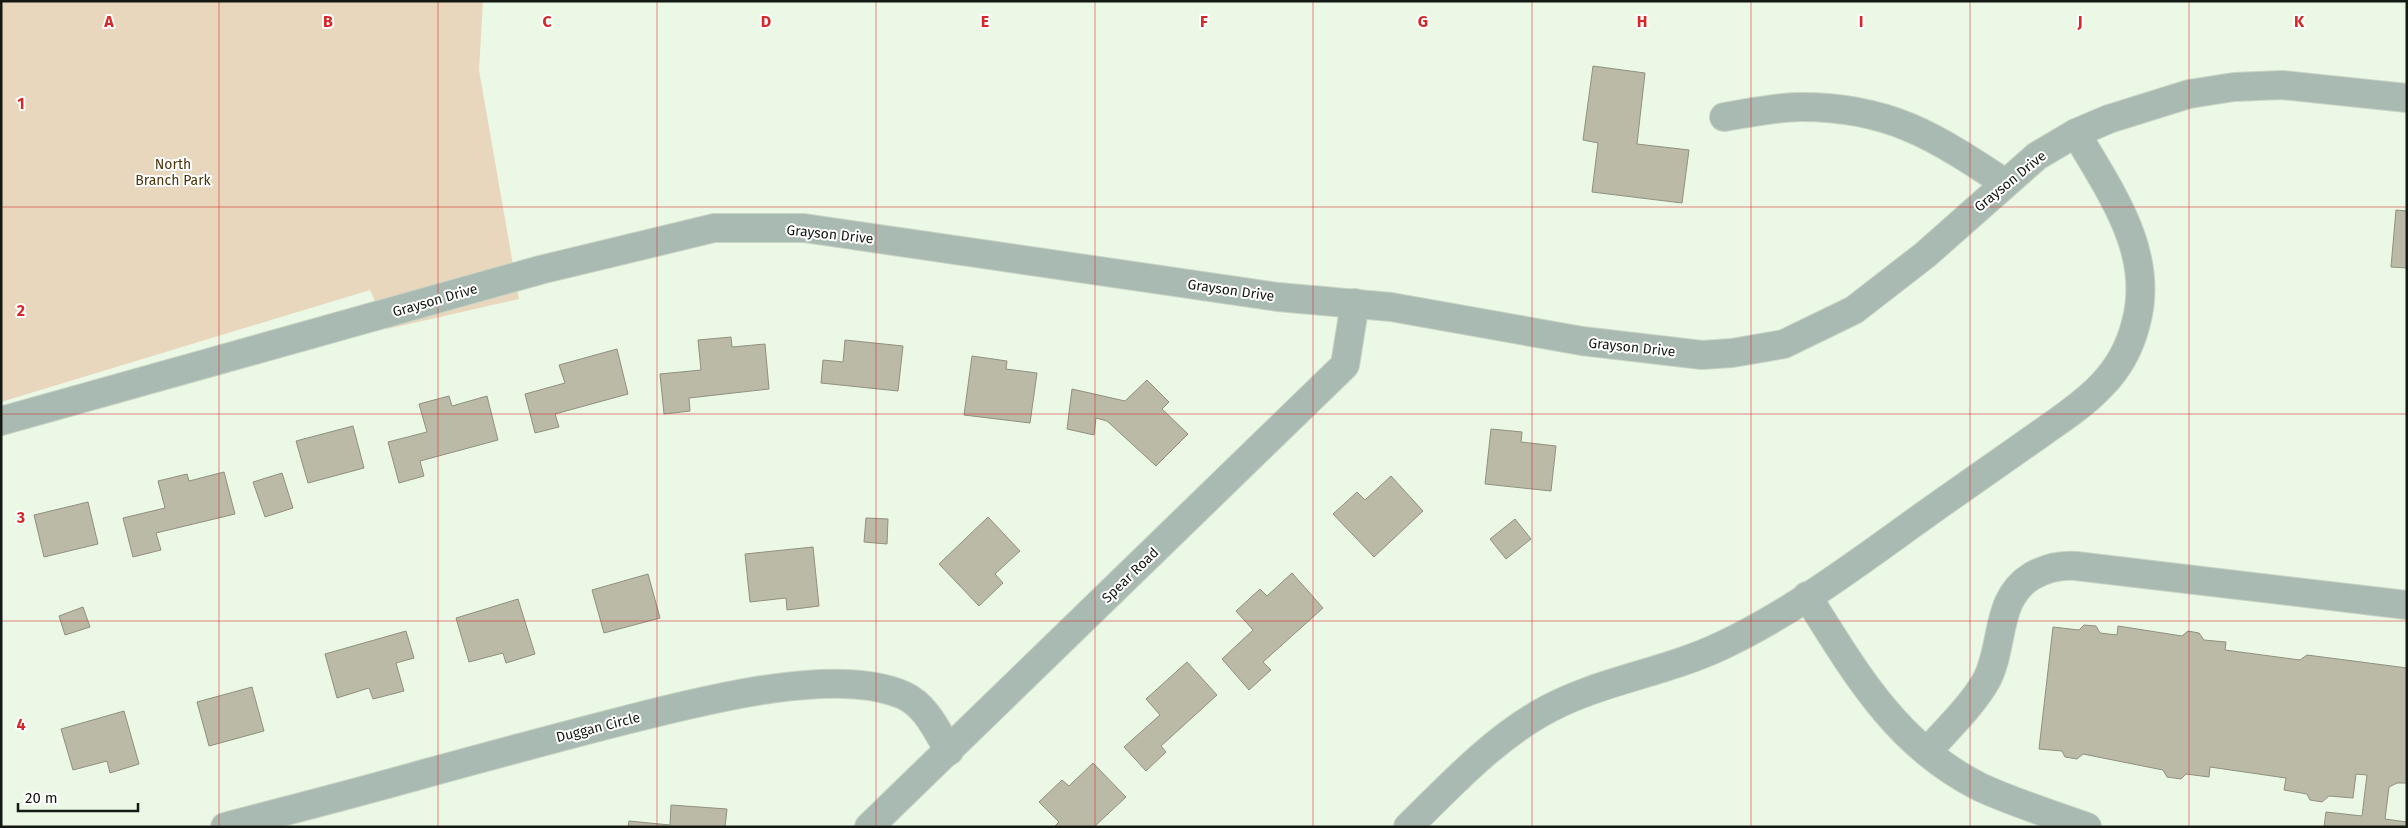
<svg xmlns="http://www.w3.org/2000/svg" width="2408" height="828" font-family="'Fira Sans',sans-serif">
<rect width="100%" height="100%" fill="#ebf8e6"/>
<polygon fill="#e8d7bc" points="1,1 483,1 479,70 519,299 387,329 370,290 1,402"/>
<g fill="#babaa6" stroke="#90907d">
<polygon points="1593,66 1645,73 1637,144 1689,150 1682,203 1592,192 1598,143 1583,140"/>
<polygon points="2396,210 2407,211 2407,268 2391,267"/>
<polygon points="731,337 732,347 765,344 769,389 689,398 690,411 664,414 660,374 701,370 698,340"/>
<polygon points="845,340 903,346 898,391 821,383 823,360 843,362"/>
<polygon points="617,349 628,394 555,414 559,427 535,433 525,394 565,383 559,365"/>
<polygon points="972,356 1007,361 1006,369 1037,373 1030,423 964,415"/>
<polygon points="1147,380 1169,402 1162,409 1188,434 1156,466 1107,421 1096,418 1094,435 1067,429 1072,389 1125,401"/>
<polygon points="449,396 452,406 487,396 498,440 420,461 424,476 399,483 388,442 427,432 419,404"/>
<polygon points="353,426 364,468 308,483 296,441"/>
<polygon points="1491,429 1522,432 1521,442 1556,446 1551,491 1485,484"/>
<polygon points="224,472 235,514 156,533 161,550 133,557 123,518 165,508 158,481 187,474 189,481"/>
<polygon points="282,473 293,508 265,517 253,482"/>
<polygon points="1391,476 1423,511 1374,557 1333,514 1357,492 1365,500"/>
<polygon points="88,502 98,544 44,557 34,515"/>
<polygon points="988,517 1020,551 995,574 1003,583 979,606 939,564"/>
<polygon points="866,518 888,519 887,544 864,542"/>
<polygon points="1515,519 1531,539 1506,559 1490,539"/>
<polygon points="813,547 819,606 787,610 786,598 750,602 745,554"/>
<polygon points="1292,573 1323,608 1263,662 1271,670 1249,690 1222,659 1253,630 1236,611 1260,589 1267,596"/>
<polygon points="648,574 660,618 604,633 592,590"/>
<polygon points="518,599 535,654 506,663 503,653 469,662 456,618"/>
<polygon points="83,607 90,627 65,635 59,616"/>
<polygon points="2084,625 2096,626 2100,633 2117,635 2118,626 2182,636 2188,631 2199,633 2204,640 2226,642 2225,650 2300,660 2307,655 2407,668 2407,783 2397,783 2389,787 2385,819 2407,822 2407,827 2324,827 2326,812 2362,816 2367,775 2356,774 2353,798 2329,796 2322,802 2310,800 2307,794 2284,790 2286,778 2210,767 2209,777 2186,774 2181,779 2167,777 2163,770 2083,754 2077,759 2065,757 2062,751 2039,749 2053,627 2079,630"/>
<polygon points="406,631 414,658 396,663 404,691 373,699 369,688 337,698 325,654"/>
<polygon points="1187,662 1217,695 1161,746 1166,752 1146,771 1124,747 1160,715 1146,699"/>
<polygon points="252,687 264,731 209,746 197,702"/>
<polygon points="124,711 139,764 110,773 107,761 73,770 61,729"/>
<polygon points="1093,763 1126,797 1094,827 1054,827 1059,822 1039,802 1062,780 1069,786"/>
<polygon points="671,805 727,809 725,827 628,827 629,821 670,825"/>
</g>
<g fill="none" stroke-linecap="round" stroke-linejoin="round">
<g stroke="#c9d4c4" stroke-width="30">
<g id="minor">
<path d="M1724,117C1749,113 1776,107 1801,107C1889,107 1934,136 2005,183"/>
<polyline points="1,421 540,270 714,228 804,228 1278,297 1391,307 1582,341 1702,355 1732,353 1784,344 1854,310 1925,255 2037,156 2076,133 2109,119 2189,94 2234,87 2282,85 2407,98"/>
<path d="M1807,596C1855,672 1896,745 1980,787C2014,803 2051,814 2087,827"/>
<path d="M1927,752C1946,730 1971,707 1986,681C2005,646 1994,599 2032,576C2046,568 2060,565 2076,566L2407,605"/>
<path d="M225,827C293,809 360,792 427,773C493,755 559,737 626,720C698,702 834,665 903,695C926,705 937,731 949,751"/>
<polyline points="869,827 1345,365 1355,303"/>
<path d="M1408,827C1449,787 1489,743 1539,714C1595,681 1662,674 1721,646C1804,607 1878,547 1953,495C1982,475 2011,454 2040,434C2061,419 2083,405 2101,386C2118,369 2130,347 2136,323C2155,252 2110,192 2076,133"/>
</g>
</g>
<use href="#minor" stroke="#a9bab2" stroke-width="28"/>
</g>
<path fill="none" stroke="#d62828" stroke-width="1" stroke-opacity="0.55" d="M219,1V827M438,1V827M657,1V827M876,1V827M1095,1V827M1313,1V827M1532,1V827M1751,1V827M1970,1V827M2189,1V827M1,207H2407M1,414H2407M1,621H2407"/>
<g text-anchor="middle" stroke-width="4" stroke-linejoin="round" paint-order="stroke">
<g font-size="14" fill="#4c360c" stroke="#fff">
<text x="173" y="169">North<tspan x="173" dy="16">Branch Park</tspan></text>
</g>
<g font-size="14" fill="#141913" stroke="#fff">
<text transform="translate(2010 181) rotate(-39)" y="5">Grayson Drive</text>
<text transform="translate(830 234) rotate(6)" y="5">Grayson Drive</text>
<text transform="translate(1231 290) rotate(8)" y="5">Grayson Drive</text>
<text transform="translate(435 300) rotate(-16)" y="5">Grayson Drive</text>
<text transform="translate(1632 347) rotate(6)" y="5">Grayson Drive</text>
<text transform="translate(1130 575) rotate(-44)" y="5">Spear Road</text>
<text transform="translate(598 727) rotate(-14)" y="5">Duggan Circle</text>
</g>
</g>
<g font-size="16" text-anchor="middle" font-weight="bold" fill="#d62828" stroke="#fff" stroke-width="4" stroke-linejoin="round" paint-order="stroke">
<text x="109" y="27">A</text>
<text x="328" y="27">B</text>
<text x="547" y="27">C</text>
<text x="766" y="27">D</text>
<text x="985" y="27">E</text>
<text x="1204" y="27">F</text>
<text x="1423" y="27">G</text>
<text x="1642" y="27">H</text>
<text x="1861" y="27">I</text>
<text x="2080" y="27">J</text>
<text x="2299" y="27">K</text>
<text x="21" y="109">1</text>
<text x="21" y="316">2</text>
<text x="21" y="523">3</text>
<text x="21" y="730">4</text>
</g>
<rect width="2408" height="828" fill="none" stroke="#141913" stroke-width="5"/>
<path d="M18 803v8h120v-8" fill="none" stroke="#141913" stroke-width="2.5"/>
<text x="25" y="803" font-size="15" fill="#141913" stroke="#ffffff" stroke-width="4" paint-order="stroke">20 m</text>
</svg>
